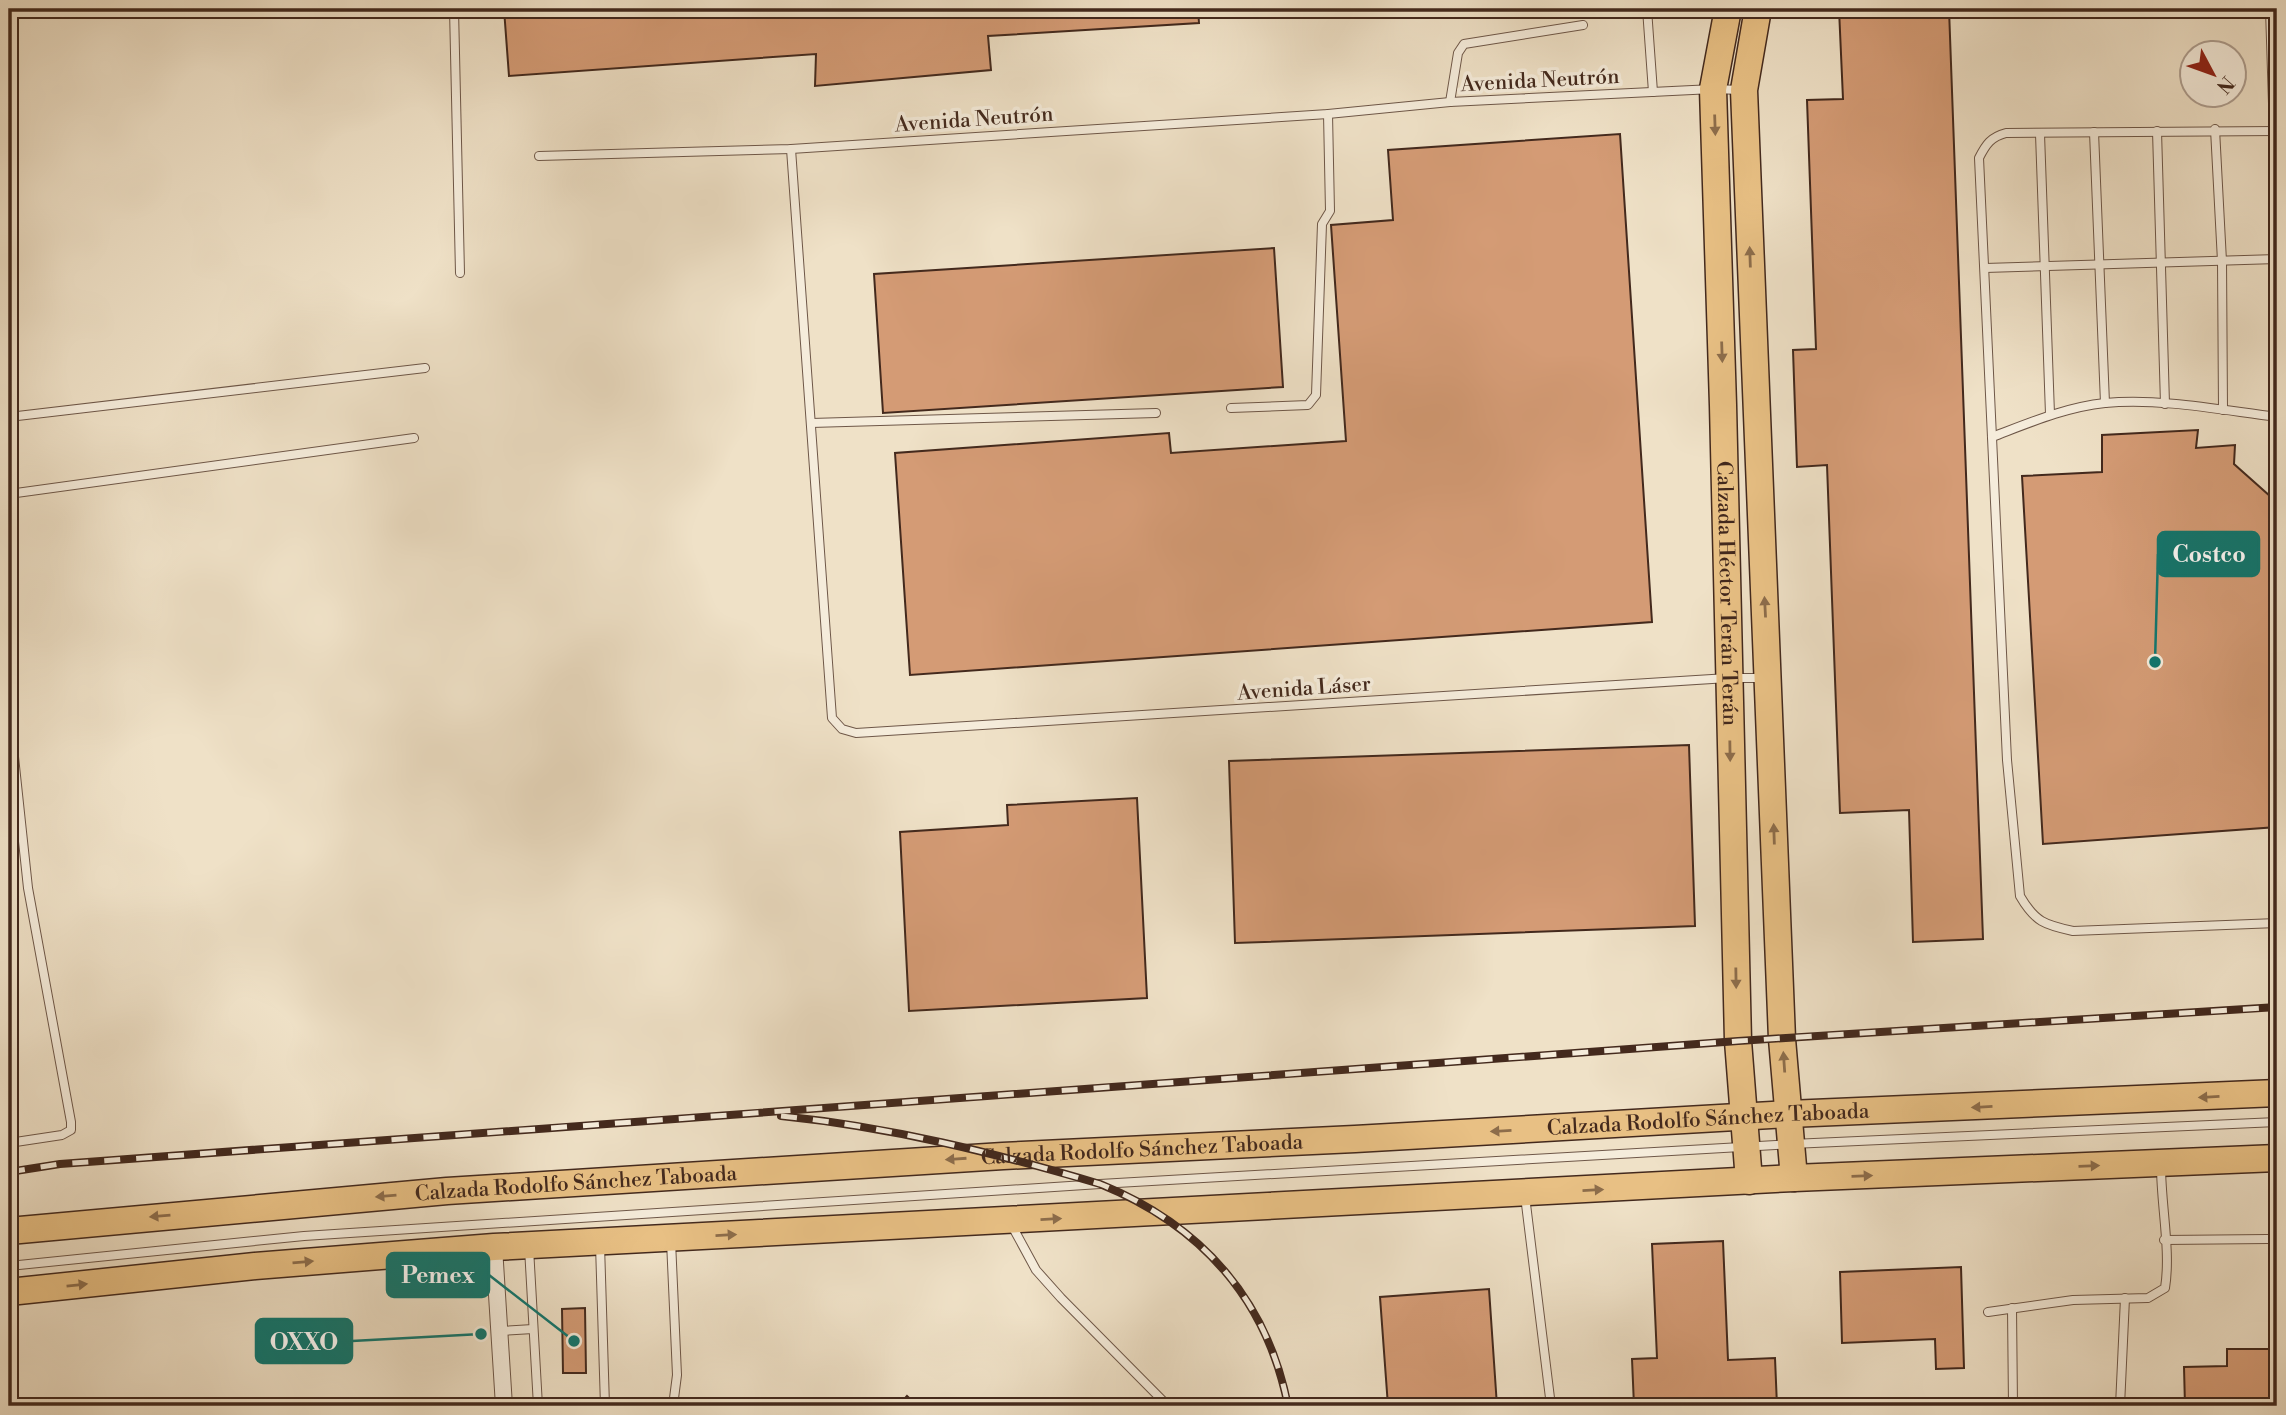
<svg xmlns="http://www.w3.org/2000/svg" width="2286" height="1415" font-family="'Libre Bodoni',serif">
<rect width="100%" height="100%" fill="#efe1c7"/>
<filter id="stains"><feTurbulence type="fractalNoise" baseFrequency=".00286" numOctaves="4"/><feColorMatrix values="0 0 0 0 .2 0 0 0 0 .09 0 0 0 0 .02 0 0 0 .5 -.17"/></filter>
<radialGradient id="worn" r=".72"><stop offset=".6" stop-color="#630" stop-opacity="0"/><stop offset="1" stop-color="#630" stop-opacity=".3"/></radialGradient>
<g fill="#d49b75" stroke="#43291d" stroke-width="2">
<polygon points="504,9 1198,9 1199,23 988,36 991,70 815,86 816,54 509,76"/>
<polygon points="1839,9 1949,9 1983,939 1913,942 1909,810 1840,813 1827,465 1797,467 1793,350 1816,349 1807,100 1843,99"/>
<polygon points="1620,134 1652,622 910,675 895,453 1169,433 1171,453 1346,441 1331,225 1393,220 1388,150"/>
<polygon points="1274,248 1283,387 883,413 874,274"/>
<polygon points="2198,430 2196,448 2235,445 2234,464 2271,497 2270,540 2277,539 2277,827 2043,844 2022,476 2102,472 2102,435"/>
<polygon points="1689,745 1695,926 1235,943 1229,761"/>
<polygon points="1137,798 1147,998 909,1011 900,832 1008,825 1007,805"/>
<polygon points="1723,1241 1728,1360 1775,1358 1777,1406 1634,1406 1632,1359 1657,1358 1652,1244"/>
<polygon points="1961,1267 1964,1368 1936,1369 1935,1339 1842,1343 1840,1272"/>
<polygon points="1489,1289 1497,1406 1388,1406 1380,1297"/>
<polygon points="585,1308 586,1373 563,1373 562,1309"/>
<polygon points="2227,1349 2277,1349 2277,1406 2185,1406 2184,1367 2227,1366"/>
<polygon points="907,1396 918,1406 898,1406"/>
</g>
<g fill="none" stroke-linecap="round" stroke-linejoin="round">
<g stroke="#6e5748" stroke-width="10">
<g id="lane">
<polyline points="130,9 131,11 158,9"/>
<polyline points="454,9 460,273"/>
<polyline points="1647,9 1653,92"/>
<polyline points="2270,9 2277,229"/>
<polyline points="1450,102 1458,53 1464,44 1583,25"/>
<polyline points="2215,129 2222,261 2223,410"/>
<polyline points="2157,131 2165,404"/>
<path d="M2277,131L2006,133C1991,137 1986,144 1979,158L2007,760L2020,896C2035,922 2045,925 2073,931L2277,923"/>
<polyline points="2094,132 2105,403"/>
<polyline points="2040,134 2050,414"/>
<polyline points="791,149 832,718 842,729 856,733 1728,678 1763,678"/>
<polyline points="539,156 791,149 1328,114 1450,102 1713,89 1741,90"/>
<polyline points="1985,268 2277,259"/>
<polyline points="1231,408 1308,405 1316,395 1322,224 1330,211 1328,114"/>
<polyline points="9,417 425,368"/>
<polyline points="811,423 1156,413"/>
<path d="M1992,437C2029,423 2066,407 2105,403C2162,398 2221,410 2277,417"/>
<polyline points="9,494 414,438"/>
<polyline points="9,710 28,888 71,1122 71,1130 62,1135 9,1143"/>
<polyline points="1525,1196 1551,1406"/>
<polyline points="1011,1224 1036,1270 1061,1298 1168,1406"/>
<polyline points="2164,1240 2268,1239"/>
<polyline points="671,1241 677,1375 673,1406"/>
<polyline points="600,1245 605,1406"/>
<polyline points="529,1248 538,1406"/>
<polyline points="9,1266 304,1236 1100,1184 1792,1144 2277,1122"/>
<polyline points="2012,1308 2013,1406"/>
<path d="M1988,1312L2073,1300L2148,1298L2165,1288C2171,1251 2161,1205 2161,1166"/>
<polyline points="500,1331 533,1329"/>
<polyline points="2120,1406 2125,1298"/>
</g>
</g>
<g stroke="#6e5748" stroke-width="18">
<polyline id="street" points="494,1247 504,1406"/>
</g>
<g stroke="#43291d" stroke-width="29">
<g id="primary">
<path id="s1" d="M1728,9L1713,89L1723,405L1738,1041L1749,1181"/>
<polyline points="1758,9 1744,90 1782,1039 1794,1178"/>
<path id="s2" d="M9,1231L447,1191L1003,1156L1355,1139L1789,1114L2277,1093"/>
<polyline points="9,1292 255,1266 494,1247 1794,1178 2277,1158"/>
</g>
</g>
<use href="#lane" stroke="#f5ecdb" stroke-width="8"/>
<use href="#street" stroke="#f5ecdb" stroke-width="16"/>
<use href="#primary" stroke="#e8c084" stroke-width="26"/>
<g stroke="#43291d" stroke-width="8">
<g id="rail">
<path d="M781,1116C891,1127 995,1153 1100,1184C1201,1225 1267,1299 1288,1406"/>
<polyline points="9,1172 60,1164 1738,1041 2277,1007"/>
</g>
</g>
<use href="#rail" stroke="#f5ecdb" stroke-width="5" stroke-dasharray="16" stroke-linecap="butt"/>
</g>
<defs><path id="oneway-solid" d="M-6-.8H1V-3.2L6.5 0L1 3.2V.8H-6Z" transform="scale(1.75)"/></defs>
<g fill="#8d6d4b">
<use href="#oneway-solid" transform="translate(1715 125) rotate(88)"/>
<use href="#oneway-solid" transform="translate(1750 257) rotate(-92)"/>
<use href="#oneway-solid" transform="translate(1722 352) rotate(88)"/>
<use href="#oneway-solid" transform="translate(1765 607) rotate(-93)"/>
<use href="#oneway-solid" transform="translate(1730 751) rotate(89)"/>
<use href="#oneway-solid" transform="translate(1774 834) rotate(-92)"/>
<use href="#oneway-solid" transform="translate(1736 978) rotate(89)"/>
<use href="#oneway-solid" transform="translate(1784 1062) rotate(-94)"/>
<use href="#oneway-solid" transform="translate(2209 1097) rotate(177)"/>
<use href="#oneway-solid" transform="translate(1982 1107) rotate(177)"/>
<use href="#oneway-solid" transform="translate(1501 1131) rotate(177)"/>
<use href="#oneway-solid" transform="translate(956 1159) rotate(176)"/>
<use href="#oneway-solid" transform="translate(2089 1166) rotate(-2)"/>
<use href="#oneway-solid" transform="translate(1862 1176) rotate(-2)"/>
<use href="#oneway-solid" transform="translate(1593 1190) rotate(-3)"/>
<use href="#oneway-solid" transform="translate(386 1196) rotate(175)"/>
<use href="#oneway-solid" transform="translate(160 1216) rotate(175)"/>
<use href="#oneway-solid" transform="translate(1051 1219) rotate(-3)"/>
<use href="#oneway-solid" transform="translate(726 1235) rotate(-3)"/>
<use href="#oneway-solid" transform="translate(303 1262) rotate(-5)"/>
<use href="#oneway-solid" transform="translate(77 1285) rotate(-6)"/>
</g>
<g text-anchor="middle" stroke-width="7" stroke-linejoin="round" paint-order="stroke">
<g font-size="21" fill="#43291d" stroke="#f5ecdb">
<text transform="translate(1540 80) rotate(-3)" y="7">Avenida Neutrón</text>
<text transform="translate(974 119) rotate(-4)" y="7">Avenida Neutrón</text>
<text dy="7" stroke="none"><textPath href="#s1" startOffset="586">Calzada Héctor Terán Terán</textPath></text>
<text transform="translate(1304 688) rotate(-4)" y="7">Avenida Láser</text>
<text dy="7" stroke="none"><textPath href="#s2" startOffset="1703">Calzada Rodolfo Sánchez Taboada</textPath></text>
<text dy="7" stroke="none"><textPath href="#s2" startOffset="1136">Calzada Rodolfo Sánchez Taboada</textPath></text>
<text dy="7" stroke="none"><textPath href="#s2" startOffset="569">Calzada Rodolfo Sánchez Taboada</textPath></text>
</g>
</g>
<path fill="none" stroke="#0f766e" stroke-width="2.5" d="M2155 662L2158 554M574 1341L489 1275M481 1334L352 1341"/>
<g fill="#0f766e" stroke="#f5ecdb" stroke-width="2.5">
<circle cx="2155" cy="662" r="7"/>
<circle cx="574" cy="1341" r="7"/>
<circle cx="481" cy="1334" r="7"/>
</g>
<g fill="#0f766e" stroke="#0f766e" stroke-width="2.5">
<rect x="2158" y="532" width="101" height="44" rx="7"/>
<rect x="387" y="1253" width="102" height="44" rx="7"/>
<rect x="256" y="1319" width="96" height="44" rx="7"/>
</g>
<g font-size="23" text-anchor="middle" font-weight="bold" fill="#fff">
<text x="2209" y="562">Costco</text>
<text x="438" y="1283">Pemex</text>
<text x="304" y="1350">OXXO</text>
</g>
<rect width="2286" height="1415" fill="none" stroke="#efe1c7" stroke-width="35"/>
<rect x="10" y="10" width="2265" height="1394" fill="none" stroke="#43291d" stroke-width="3.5"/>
<rect x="18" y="18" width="2251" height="1380" fill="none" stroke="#43291d" stroke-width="2"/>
<g transform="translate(2213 74) rotate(131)"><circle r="33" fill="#f5ecdb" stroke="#ae9e8f" stroke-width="2"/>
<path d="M0-5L12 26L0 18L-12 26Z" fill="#8f2418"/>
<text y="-10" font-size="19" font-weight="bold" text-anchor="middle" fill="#43291d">N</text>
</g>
<rect width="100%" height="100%" filter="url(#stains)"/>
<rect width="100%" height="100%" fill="url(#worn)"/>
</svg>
